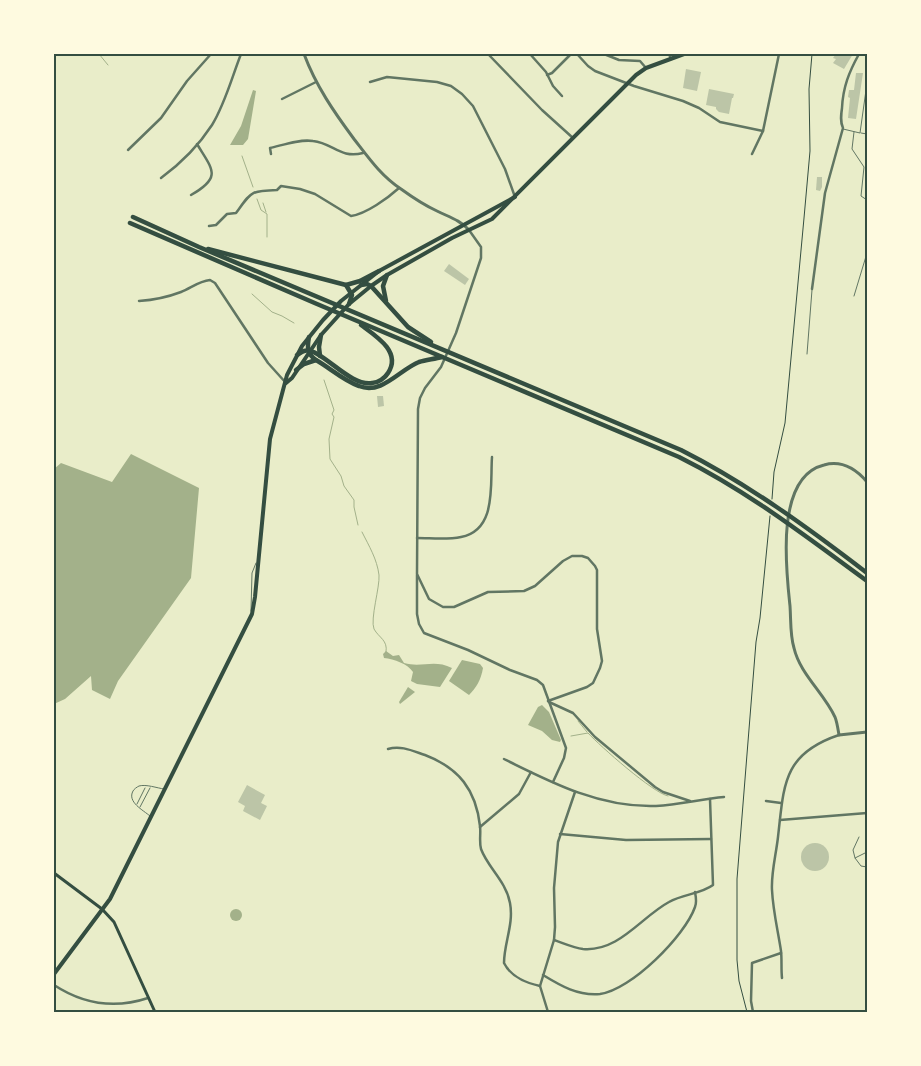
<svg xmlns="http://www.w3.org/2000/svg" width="921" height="1066" font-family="Rubik,sans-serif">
<rect width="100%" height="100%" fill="#e9edc9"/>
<g fill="#a3b18a">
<polygon points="253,90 256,91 248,139 243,145 230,145 241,126"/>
<polygon points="131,454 199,488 191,578 118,681 110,699 92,690 91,676 65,699 54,704 54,469 61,463 112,482"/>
<path d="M386,651L393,656L399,655L404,663C422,668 434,659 452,668L440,687L417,684L411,681L413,672C408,664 394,659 384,658L383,654Z"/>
<path d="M462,660L480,664L483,668C481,680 476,688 469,695L449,681Z"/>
<polygon points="408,687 415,692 400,704 399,702"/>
<polygon points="542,705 549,712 561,740 560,742 552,740 542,731 528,725 538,707"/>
<circle cx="236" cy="915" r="6"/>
</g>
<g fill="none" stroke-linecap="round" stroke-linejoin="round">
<g stroke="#a3b18a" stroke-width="1">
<polyline points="99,54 108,65"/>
<polyline points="242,156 253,187"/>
<polyline points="257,199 261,210 267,214 267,237"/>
<polyline points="263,203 266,212"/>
<polyline points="252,294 272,312 282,316 294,323"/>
<polyline points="324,380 334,410 332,414 334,417 329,439 330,459 341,476 344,486 354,500 354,507 358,525"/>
<path d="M362,532C369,546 377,559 379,575C380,587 370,619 374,629C379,638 388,640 386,652"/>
<polyline points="578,721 587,732"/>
<path d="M571,736L588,733C600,746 653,793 668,796"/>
</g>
</g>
<g fill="#bcc5a7">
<polygon points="836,54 853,54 844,69 833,63 836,59 833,58"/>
<polygon points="686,69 701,72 697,91 683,88"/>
<polygon points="856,73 863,73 856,119 848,118 850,98 848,97 849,90 854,90"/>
<polygon points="709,89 734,94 733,98 732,98 729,114 719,112 716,109 716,107 706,105"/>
<polygon points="817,177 822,177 822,187 820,191 816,190"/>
<polygon points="449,264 469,279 465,285 444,271"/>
<polygon points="377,396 383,396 384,406 378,407"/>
<polygon points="247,785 265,795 261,803 267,806 260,820 243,811 245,806 238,802"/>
<circle cx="815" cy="857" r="14"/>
</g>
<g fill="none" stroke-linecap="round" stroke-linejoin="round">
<g stroke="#344e41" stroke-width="1">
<polyline points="772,499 774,472 785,423 804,218 810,151 809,89 812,54"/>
<polyline points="747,1012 739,981 737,960 737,879 756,642 760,618 770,516"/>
</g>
<g stroke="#617663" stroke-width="1">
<polyline points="843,129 860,133 867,83"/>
<polyline points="854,132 852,149 864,167 861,196 867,200"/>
<polyline points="861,133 867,134"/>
<polyline points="854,296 867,253"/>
<polyline points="807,354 812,290"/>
<polyline points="251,611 252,573 256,563"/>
<polyline points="137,804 145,788"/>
<polyline points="140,807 150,788"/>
<path d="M150,816C143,810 127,802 133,791C134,789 137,787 139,786C146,784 157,788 164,789"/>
<polyline points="867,852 855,858 861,866 867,867"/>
<polyline points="855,858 853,850 859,837"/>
</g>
<g stroke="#617663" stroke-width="2.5">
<polyline points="488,54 542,110 573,138"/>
<polyline points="530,54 546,72 553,86 562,96"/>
<polyline points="577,54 588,66 595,71 634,86 683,101 699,108 720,122 763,131"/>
<polyline points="604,54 619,60 640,61 646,68"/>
<polyline points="669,54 671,59"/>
<polyline points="547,75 552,73 571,54"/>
<polyline points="370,82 387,77 437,82 451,86 462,94 473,106 505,169 515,197"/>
<polyline points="282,99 316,82"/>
<polyline points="128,150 161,118 187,81 211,54"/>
<path d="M271,154L270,148C283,145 299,139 313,141C333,143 340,159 363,153"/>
<polyline points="752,154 763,131 779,54"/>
<path d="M161,178C180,164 199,145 212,125C225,104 232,77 241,54"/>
<path d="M191,195C223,177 212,169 197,144"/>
<path d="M209,226L216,225L227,214L236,213C252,191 250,191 277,190L281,186L300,189L315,194L351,216C366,214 388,198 399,188"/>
<polyline points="469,230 481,247 481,258 456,333 441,367 425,388 420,398 418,409 417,574 429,599 443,607 454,607 488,592 524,591 535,586 563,561 572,556 582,556 588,558 595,566 597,570 597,629 602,661 600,668 593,683 587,687 548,701"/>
<path d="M812,289L825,193L843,128C840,122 841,115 842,108C843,87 849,72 859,54"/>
<path d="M139,301C153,300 168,297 181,292C191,288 199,281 210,280L215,283L268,363L286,383"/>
<path d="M417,538C431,538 447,540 461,537C497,530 490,485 492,457"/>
<polyline points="417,575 417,614 419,624 424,633 468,650 510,670 537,680 543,685 566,748 564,758 553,782"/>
<polyline points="549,702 573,713 595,737 655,787 663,792 690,801"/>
<path d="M388,749C401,745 413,751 425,755C459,768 476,790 480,826C481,834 479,841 481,849C488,868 506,881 510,903C514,924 504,943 504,963C511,977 526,983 540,986"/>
<path d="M504,759C552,783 601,808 656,806C679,805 701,799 724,797"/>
<polyline points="766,801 781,803"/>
<polyline points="780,820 867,813"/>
<polyline points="480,827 519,794 531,772"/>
<polyline points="560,834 626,840 711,839"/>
<path d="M554,940C563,943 574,948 583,949C619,952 641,917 669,902C683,894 701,894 713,885L710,799"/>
<path d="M543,975C561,986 578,996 600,994C631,990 685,936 695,907C697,902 696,897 695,892"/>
<path d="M782,978C781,969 782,960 781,951C778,931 773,911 772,890C771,873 776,855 778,837C784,786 782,754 839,735"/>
<path d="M54,985C83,1004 115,1009 148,998"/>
<polyline points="548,1012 540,986 554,940 555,927 554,888 558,842 575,792"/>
<polyline points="753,1012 751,1001 752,963 781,953"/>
</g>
<g stroke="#617663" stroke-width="3">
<path d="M304,54C316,86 334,112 354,139C368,157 381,176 401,189C412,197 424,205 437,211C449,217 460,220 469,230"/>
<path d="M867,482C856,469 842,460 824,465C775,477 786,569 790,606C791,620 790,635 794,648C800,674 824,693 835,717C837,722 838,729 839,735L867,732"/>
</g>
<polyline stroke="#344e41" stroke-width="3" points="54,873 102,909 114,922 155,1012"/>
<g stroke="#344e41" stroke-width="4">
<polyline points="286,383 292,378 321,335 349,304 371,286 387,275 452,238 492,219 636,75 646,68 684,54"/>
<polyline points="54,974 110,899 252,614 255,597 270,439 287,375 302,346 323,320 341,301 379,271 515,197"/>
</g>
<g stroke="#344e41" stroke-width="4.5">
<path d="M133,217L199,247L681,450C748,484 807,527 867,573"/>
<path d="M130,223L317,304L679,457C749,492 804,535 867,581"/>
<polyline points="208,249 346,285 360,281 379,271"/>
<polyline points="346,285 352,295 349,304"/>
<polyline points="361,285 367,284 371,286 408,327 431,342"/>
<polyline points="386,301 383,286 387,275"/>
<path d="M309,337C307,347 307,354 316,360"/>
<path d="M297,355C299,354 301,352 304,351C320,346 349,387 372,383C378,383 385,378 388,373C402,352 376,336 361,325"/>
<polyline points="320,356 319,347 321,335"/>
<path d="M296,370L304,364L316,360C330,368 344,381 359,386C382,395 399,370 419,362C426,360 434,359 442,357"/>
</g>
</g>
<rect width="921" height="1066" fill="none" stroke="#fefae0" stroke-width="110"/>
<rect x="55" y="55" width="811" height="956" fill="none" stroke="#344e41" stroke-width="2"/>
</svg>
